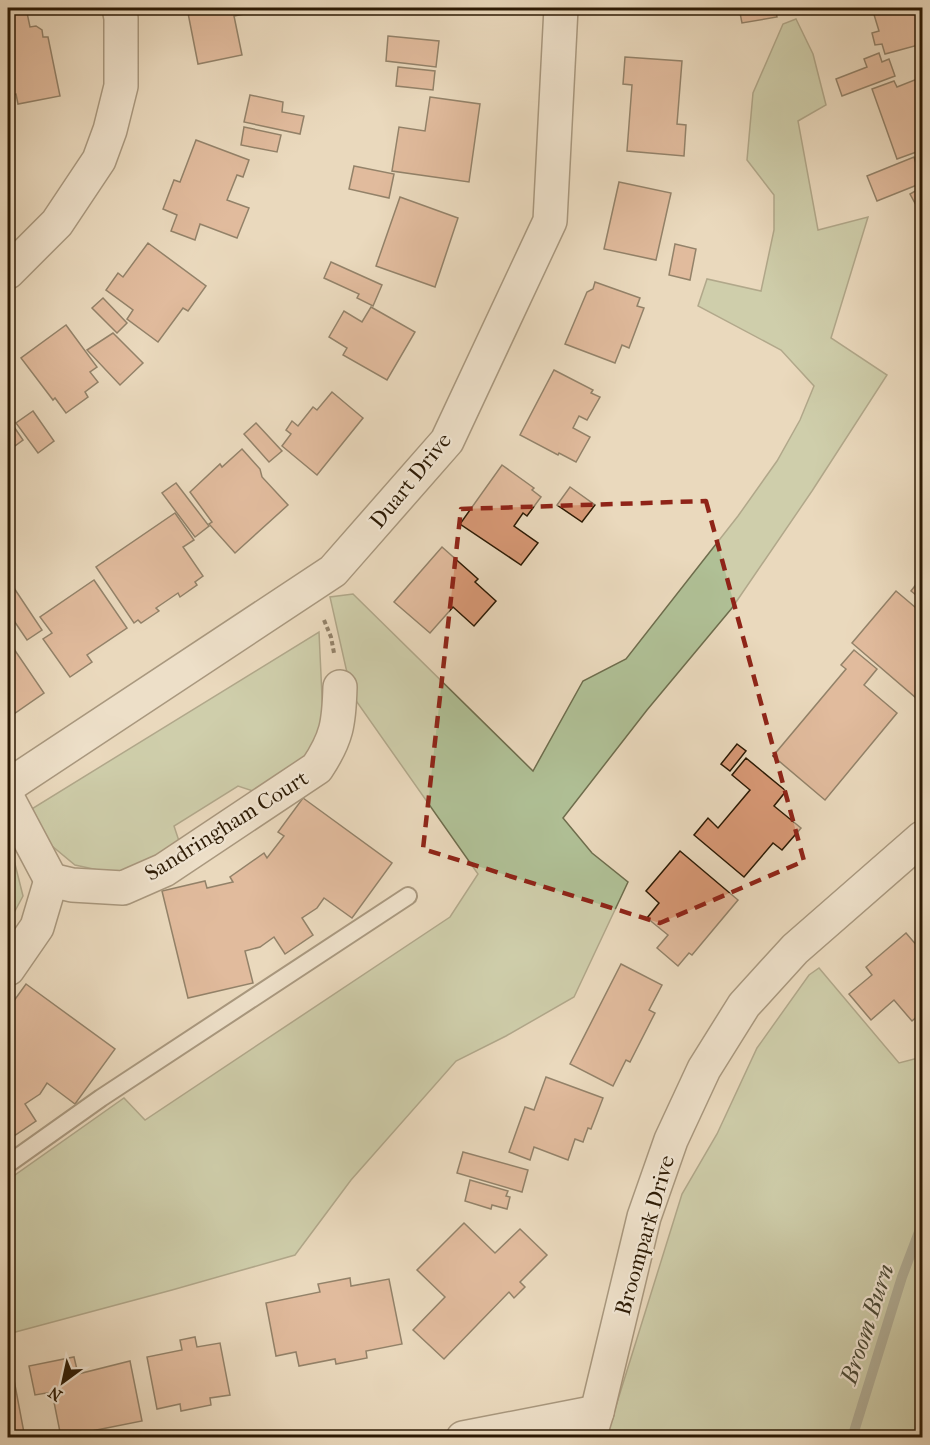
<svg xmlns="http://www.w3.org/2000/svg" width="930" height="1445" font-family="'IM FELL French Canon',serif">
<rect width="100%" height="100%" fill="#ead9bd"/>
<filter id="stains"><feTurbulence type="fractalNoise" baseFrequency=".00333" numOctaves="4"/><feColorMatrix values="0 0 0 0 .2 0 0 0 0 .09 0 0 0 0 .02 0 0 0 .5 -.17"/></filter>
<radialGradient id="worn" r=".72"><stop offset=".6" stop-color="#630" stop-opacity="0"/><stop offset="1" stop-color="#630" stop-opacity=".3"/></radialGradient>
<g fill="#b0c096" stroke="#6e6d4d" stroke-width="1.5">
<polygon points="796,19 813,54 826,105 798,121 818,230 868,217 831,338 887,375 812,491 732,608 647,710 563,818 592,853 628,882 574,997 506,1036 456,1061 351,1180 295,1255 172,1290 8,1334 8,1180 124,1098 145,1120 450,917 478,874 352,695 330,597 353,594 533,771 583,681 626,659 738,516 777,461 800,420 814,386 781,350 698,306 707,279 761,291 774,230 774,195 747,160 753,93 783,24"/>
<polygon points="319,632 323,718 316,752 256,792 238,786 174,826 181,847 121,875 75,865 46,841 30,810"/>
<polygon points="8,849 14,860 23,896 8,924"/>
<polygon points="819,968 899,1063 922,1057 922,1437 606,1438 682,1194 717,1134 757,1048 809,975"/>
</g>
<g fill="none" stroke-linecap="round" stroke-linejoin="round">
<polyline stroke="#6d7a69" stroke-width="10" points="852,1438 902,1277 922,1224"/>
</g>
<g fill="#d79875" stroke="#2c1a04" stroke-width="1.5">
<polygon points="8,8 26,8 30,27 36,26 42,30 43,37 48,37 60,96 18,104 16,94 8,95"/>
<polygon points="187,8 265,8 265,10 234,16 242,55 198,64"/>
<polygon points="739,8 775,8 777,17 742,23"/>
<polygon points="872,8 922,8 922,44 885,54 882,44 875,45 872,33 879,31"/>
<polygon points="388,36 439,41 436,67 386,61"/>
<polygon points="879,53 882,62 889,59 895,76 842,96 836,79 867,67 864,59"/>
<polygon points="625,57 682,61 677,124 686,125 684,156 627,151 632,85 623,84"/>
<polygon points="398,67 435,71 433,90 396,86"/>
<polygon points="922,77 922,150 897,159 872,89 894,81 897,87"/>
<polygon points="250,95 283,102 282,112 304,116 300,134 244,122"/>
<polygon points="430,97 480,104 469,182 392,171 399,127 425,131"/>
<polygon points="244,127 281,135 277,152 241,145"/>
<polygon points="196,140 249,160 243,177 237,175 227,200 249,208 237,238 200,224 195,240 171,231 177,215 163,209 174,180 180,182"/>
<polygon points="914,157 922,183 877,201 867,176"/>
<polygon points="354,166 394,174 389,198 349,189"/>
<polygon points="619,182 671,193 656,260 604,249"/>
<polygon points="922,187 922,216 910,194"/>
<polygon points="400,197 458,218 435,287 376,266"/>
<polygon points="148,243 206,286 188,311 183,308 158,342 127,319 133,310 106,290 118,273 123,277"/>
<polygon points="675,244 696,249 690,280 669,275"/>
<polygon points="331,262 382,285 373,306 357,298 359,294 324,278"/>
<polygon points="595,282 640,298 637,306 644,308 629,348 622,345 615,363 565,344 587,292 593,289"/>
<polygon points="103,298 127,323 117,333 92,308"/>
<polygon points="371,307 415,332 387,380 343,355 347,348 329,337 344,311 362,322"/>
<polygon points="66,325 97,367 90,372 98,382 85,392 88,397 66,413 55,398 53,400 21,358"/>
<polygon points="113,333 143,363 120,385 87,350"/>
<polygon points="554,370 593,390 591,393 600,397 587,420 579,416 573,428 590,437 576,462 559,453 558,455 520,435"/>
<polygon points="332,392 363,418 317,475 282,446 291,434 286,430 292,421 298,426 313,407 317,410"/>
<polygon points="33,411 54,441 38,453 16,423"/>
<polygon points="8,418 23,440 8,451"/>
<polygon points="256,423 282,451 269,462 244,434"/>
<polygon points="242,449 260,469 262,477 288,505 235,553 209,524 212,522 190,492 220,464 222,467"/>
<polygon points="502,465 534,488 532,490 541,497 527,516 523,513 514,526 538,543 521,565 460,524"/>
<polygon points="176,483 209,526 195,537 162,493"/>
<polygon points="570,487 595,505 582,522 557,505"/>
<polygon points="175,513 194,540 183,547 203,576 195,582 197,585 180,597 178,593 156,608 159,611 141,623 138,620 134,623 96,567"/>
<polygon points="442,547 478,579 475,582 496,601 474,626 453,607 430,633 394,602"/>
<polygon points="922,577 922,600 911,591"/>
<polygon points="94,580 127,628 87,655 92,662 70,677 43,639 52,633 40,617"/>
<polygon points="12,585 42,630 27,640 8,612 8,588"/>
<polygon points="896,591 922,613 922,703 852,643"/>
<polygon points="8,646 11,651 14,649 44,693 8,718"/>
<polygon points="854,650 877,669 864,685 897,713 825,800 773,756 846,669 841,665"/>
<polygon points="737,744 746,751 730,771 721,764"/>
<polygon points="746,758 786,791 774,806 801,828 782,850 773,843 744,877 694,835 708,818 718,828 750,790 732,775"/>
<polygon points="303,798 392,863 352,918 324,898 317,908 302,918 313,935 285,954 274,937 260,947 245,951 253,983 188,998 162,891 205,881 207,888 233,882 230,877 264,853 267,858 284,836 278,832"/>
<polygon points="680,851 738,900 692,955 689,953 678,966 657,948 668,935 647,918 659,903 646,891"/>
<polygon points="906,933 918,947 922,943 922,1012 912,1021 894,1000 871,1020 849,994 872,975 866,967"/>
<polygon points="621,964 662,985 649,1010 655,1013 630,1062 626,1060 613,1086 570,1064"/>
<polygon points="26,984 115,1049 75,1104 47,1083 40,1094 25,1104 36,1121 8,1140 8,1009"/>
<polygon points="546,1077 603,1098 591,1129 588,1128 583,1142 575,1139 568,1160 534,1147 530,1160 509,1152 525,1107 534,1110"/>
<polygon points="463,1152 528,1170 522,1192 457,1173"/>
<polygon points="470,1180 508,1191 506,1196 510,1197 507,1209 492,1205 491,1209 465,1201"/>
<polygon points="464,1223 495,1253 520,1229 547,1255 520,1282 525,1287 514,1298 509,1292 444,1359 413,1330 445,1297 417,1270"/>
<polygon points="350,1278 351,1286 389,1279 402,1344 366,1351 367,1358 336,1364 335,1359 299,1366 296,1352 276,1356 266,1303 320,1292 318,1284"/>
<polygon points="195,1337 197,1347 220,1343 230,1395 210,1398 211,1405 181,1411 180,1404 157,1409 147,1357 182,1350 180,1340"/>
<polygon points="74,1357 78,1374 130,1361 142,1421 61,1437 52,1392 35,1395 29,1366"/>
<polygon points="8,1364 11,1364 25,1438 8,1438"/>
</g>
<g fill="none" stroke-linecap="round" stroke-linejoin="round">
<g stroke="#5c4a32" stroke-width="20">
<polyline id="service" points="8,1164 101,1098 408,896"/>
</g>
<g stroke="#5c4a32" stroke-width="36">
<g id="minor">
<polyline points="8,272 57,223 99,160 110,130 121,86 121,18 119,8"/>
<polyline points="8,786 333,571 447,441 550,221 561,8"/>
<polyline points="8,799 51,880"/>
<path d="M8,969L37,927L51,880L72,885L123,888L164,870L317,768C337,738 339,723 340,687"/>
<polyline points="463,1438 597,1412"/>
<polyline points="589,1438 597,1412 644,1217 671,1140 704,1069 744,1005 795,949 922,838"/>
</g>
</g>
<polyline stroke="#2c1a04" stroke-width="4" stroke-dasharray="4.5 3" stroke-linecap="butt" points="324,620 331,637 334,653"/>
<use href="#service" stroke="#f1e6d4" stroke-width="16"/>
<use href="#minor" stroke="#f1e6d4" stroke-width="33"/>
</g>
<path d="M0 0H930V1445H0ZM706,501L804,861L660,923L423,849L461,509Z" fill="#ead9bd" fill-opacity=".55" fill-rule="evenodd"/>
<path fill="none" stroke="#8f2418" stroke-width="4.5" stroke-dasharray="12 8" stroke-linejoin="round" d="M706,501L804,861L660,923L423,849L461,509Z"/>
<g text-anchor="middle" stroke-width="4.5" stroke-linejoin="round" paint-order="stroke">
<g font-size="22" fill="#2c1a04" stroke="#f1e6d4">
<text transform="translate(410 480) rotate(-51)" y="8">Duart Drive</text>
<text transform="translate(226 825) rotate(-32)" y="8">Sandringham Court</text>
<text transform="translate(644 1235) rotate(-74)" y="8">Broompark Drive</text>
</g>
<g font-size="24" font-style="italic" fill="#4c4a37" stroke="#f1e6d4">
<text transform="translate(867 1324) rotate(-72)" y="8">Broom Burn</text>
</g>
</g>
<rect width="930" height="1445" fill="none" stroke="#ead9bd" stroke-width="30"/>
<rect x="9" y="9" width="912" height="1427" fill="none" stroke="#2c1a04" stroke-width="3"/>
<rect x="15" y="15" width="900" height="1415" fill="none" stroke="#2c1a04" stroke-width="1.5"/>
<g transform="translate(63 1382) rotate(213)" stroke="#f1e6d4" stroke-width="4.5" paint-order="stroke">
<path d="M0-4.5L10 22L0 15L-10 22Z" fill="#2c1a04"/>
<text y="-9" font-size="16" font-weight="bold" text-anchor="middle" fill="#2c1a04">N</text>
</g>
<rect width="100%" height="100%" filter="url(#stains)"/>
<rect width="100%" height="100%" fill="url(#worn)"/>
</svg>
